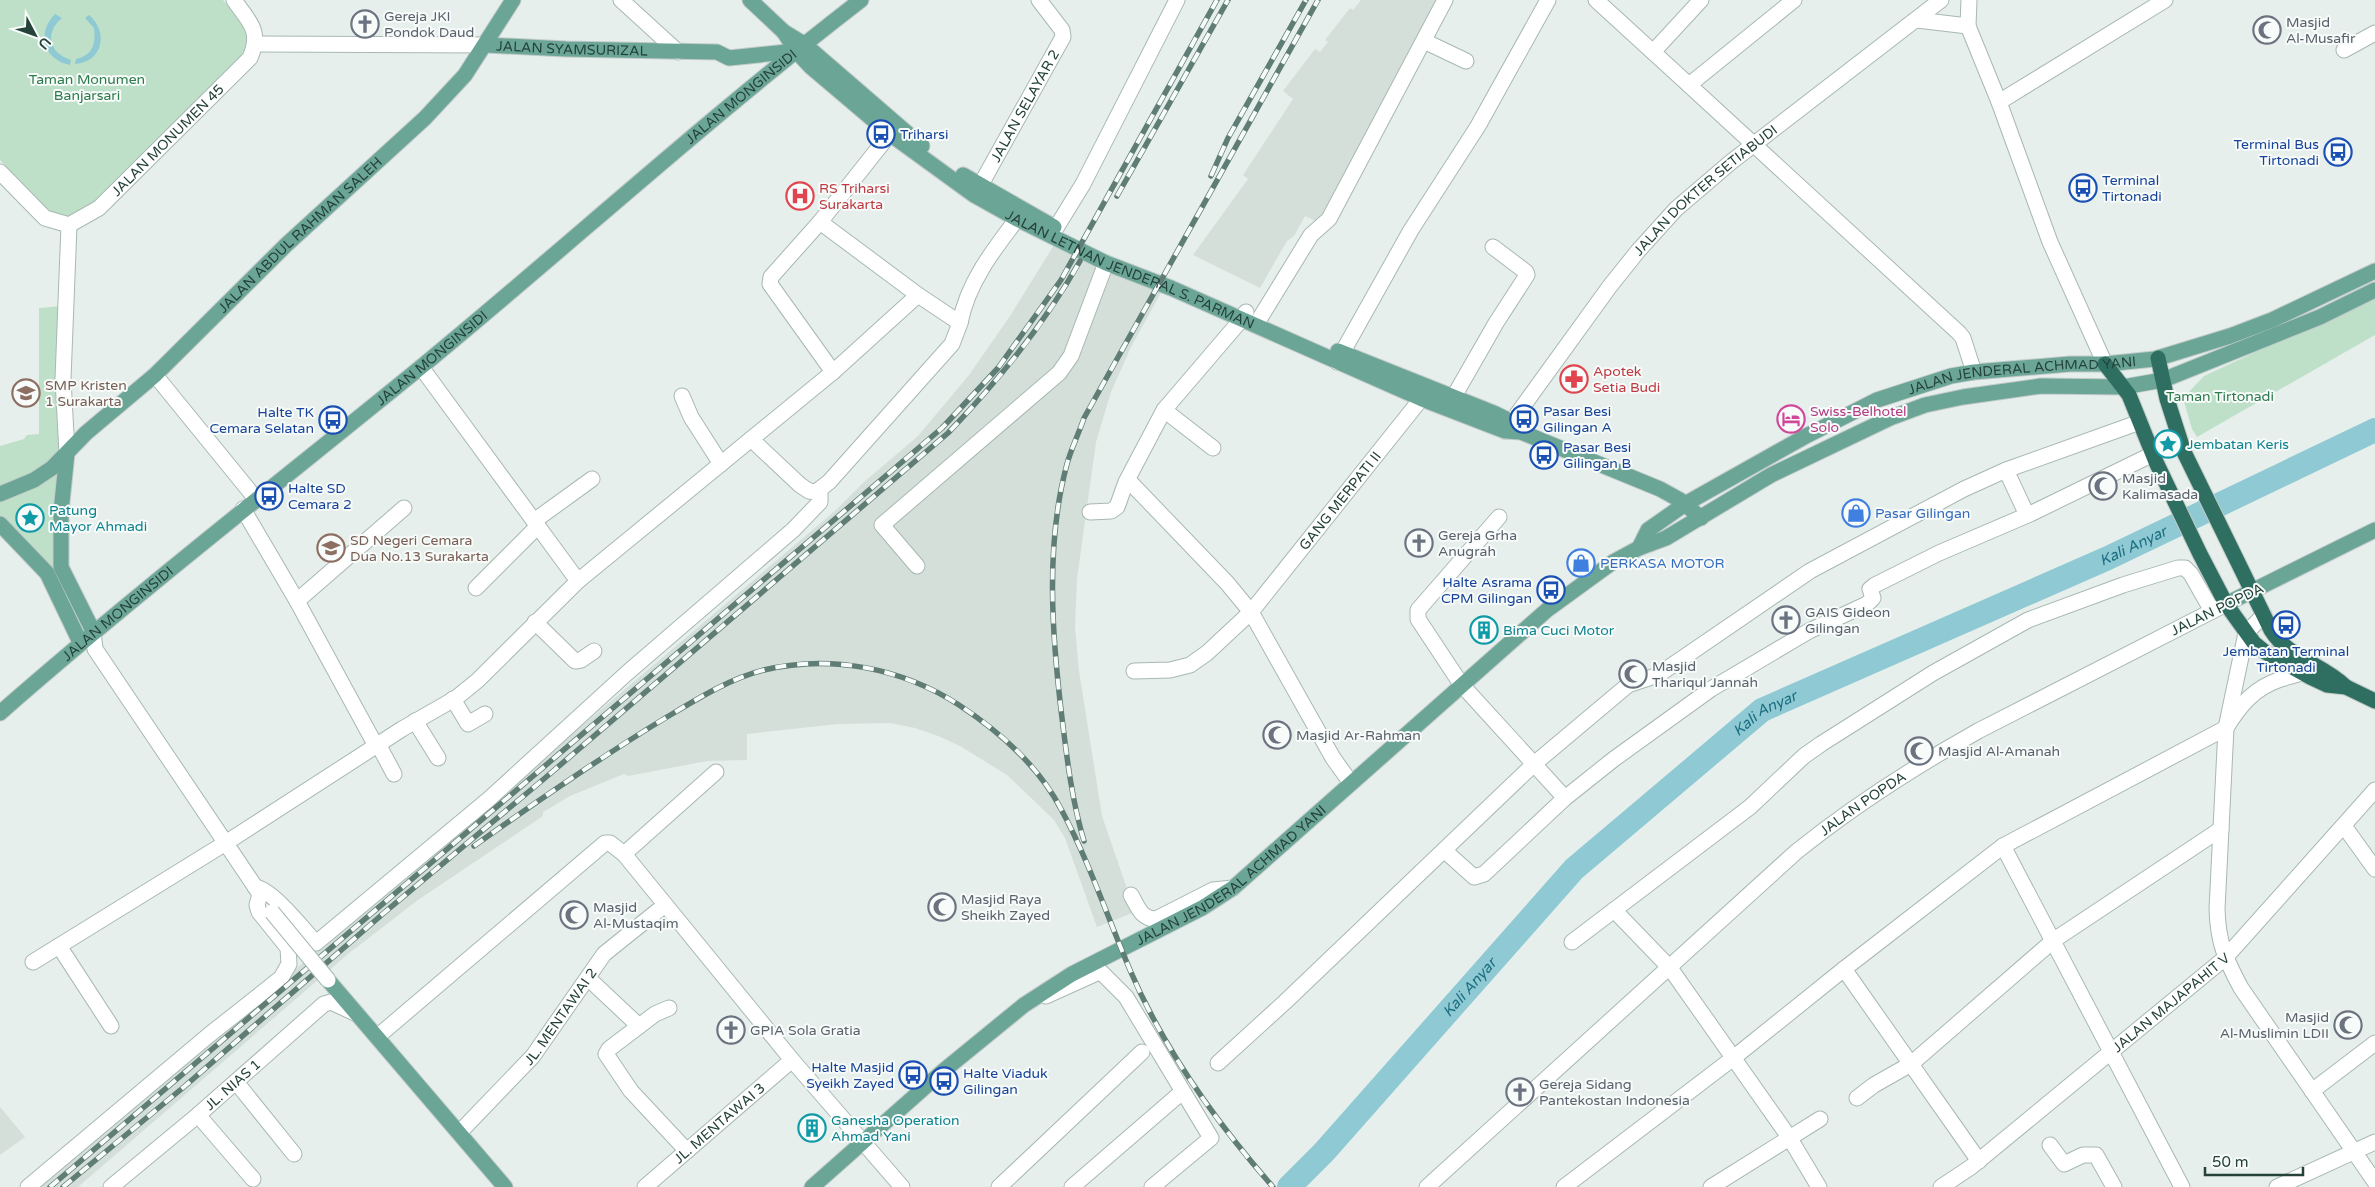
<svg xmlns="http://www.w3.org/2000/svg" width="2375" height="1187" font-family="'Varela Round',sans-serif">
<rect width="100%" height="100%" fill="#e6efeb"/>
<g fill="#d4dfda">
<polygon points="1361,0 1442,0 1322,224 1305,216 1294,236 1287,241 1260,288 1193,255 1248,179 1243,175 1293,99 1283,91 1315,49 1320,52 1328,42 1325,40 1350,8 1353,10"/>
<polygon points="1054,245 1162,291 1131,347 1111,392 1096,442 1077,579 1075,627 1079,671 1102,816 1135,912 1097,927 1065,838 1054,820 1007,775 960,746 938,736 915,728 890,723 838,724 747,734 747,760 707,761 628,776 624,774 570,796 543,812 543,816 418,900 348,954 78,1187 39,1187 836,510 864,482 918,436 969,375 1010,316"/>
<polygon points="0,1107 25,1137 0,1155"/>
</g>
<g fill="#bfe0c8">
<path d="M0,0H223L247,25L250,36L245,55L89,209C80,213 73,217 63,217C45,215 13,174 0,160Z"/>
<polygon points="2375,296 2375,335 2197,437 2192,429 2183,398 2204,376"/>
<polygon points="62,306 63,451 39,470 0,488 0,446 24,439 27,435 39,434 39,308"/>
<polygon points="65,458 57,572 52,574 0,522 0,497"/>
</g>
<g fill="#8ec9d4">
<path d="M55,14L62,18C44,33 49,53 71,60L70,65C44,60 36,33 55,14Z"/>
<path d="M89,15C109,32 103,62 75,64L76,59C93,55 96,44 94,28L85,18Z"/>
</g>
<g fill="none" stroke-linecap="round" stroke-linejoin="round">
<path stroke="#8ec9d4" stroke-width="24" id="s1" d="M1289,1187L1324,1152L1574,869L1762,710L2108,558L2375,430"/>
<g stroke="#a8b8b2" stroke-width="17">
<g id="minor">
<polyline points="621,0 678,52"/>
<polyline points="1596,0 1689,85 1794,0"/>
<polyline points="1969,0 1968,26 1999,102 2050,242 2105,364"/>
<polyline points="1917,20 1968,26"/>
<polyline points="1424,41 1466,61"/>
<polyline points="256,44 486,45"/>
<polyline points="2344,50 2375,33"/>
<polyline points="1653,52 1701,0"/>
<polyline points="1689,85 1959,333 1963,338 1974,372"/>
<polyline points="1999,102 2165,0"/>
<polyline points="0,172 45,218 69,225"/>
<path id="s2" d="M980,186L1063,37L1062,30L1039,0"/>
<polyline points="820,222 918,295"/>
<path id="s3" d="M69,225L99,208L250,58C262,30 249,22 234,0"/>
<polyline points="1056,228 1083,184 1177,0"/>
<polyline points="1260,318 1311,235 1329,219 1445,0"/>
<polyline points="1337,362 1411,230 1478,126 1548,0"/>
<path d="M421,367L578,581L833,372L918,295L960,323C968,280 998,244 1024,210"/>
<polyline points="833,372 770,284 771,277 820,222 896,126"/>
<polyline points="155,375 256,499"/>
<polyline points="682,396 691,417 721,464"/>
<polyline points="1453,398 1496,323 1527,275 1526,272 1493,247"/>
<polyline points="1164,410 1213,448"/>
<path id="s4" d="M1505,431L1610,286L1638,251L1676,209L1731,162L1941,0"/>
<polyline points="751,439 800,485 809,491 816,492 829,482 952,344 960,323"/>
<polyline points="67,453 63,379 69,225"/>
<polyline points="2006,470 2027,515"/>
<polyline points="1128,480 1227,583 1251,612 1333,758 1351,783"/>
<polyline points="243,509 297,601 376,746"/>
<polyline points="1090,512 1111,511 1117,507 1126,482 1164,410 1241,320 1246,312"/>
<polyline points="1499,517 1418,610 1418,619 1461,684 1565,798"/>
<polyline points="534,521 592,479"/>
<polyline points="917,566 882,525 1059,373 1071,356 1106,263"/>
<polyline points="476,588 538,526"/>
<polyline points="297,601 404,508"/>
<path d="M2264,615L2246,633L2226,728L2217,909C2218,943 2225,958 2241,988L2375,1182"/>
<polyline points="535,622 575,661 581,660 594,651"/>
<polyline points="93,631 95,649 260,894"/>
<path id="s5" d="M1134,671L1170,670L1190,665L1207,653L1251,612L1429,389"/>
<polyline points="453,699 468,724 485,714"/>
<polyline points="415,721 438,758"/>
<polyline points="378,744 394,774"/>
<polyline points="2344,826 2375,869"/>
<polyline points="2003,846 2182,1187"/>
<polyline points="1445,851 1474,877 1484,874 1565,798 1614,759 1711,689 1809,631 1867,604 1873,598 1870,589 1875,585 1939,553 2030,514 2153,454"/>
<polyline points="624,854 716,772"/>
<path d="M255,887C273,890 303,929 316,943L489,799L627,673L793,530L820,502V489"/>
<path d="M1131,895C1138,907 1141,919 1156,919L1213,890L1233,888"/>
<polyline points="1614,910 1670,968 1789,1137 1819,1187"/>
<polyline points="1572,942 1750,807 1804,756 1821,744 1933,673 2028,620 2123,585 2178,568 2185,568 2191,574 2212,611"/>
<polyline points="59,946 111,1026"/>
<polyline points="33,962 224,844 402,729 456,698 477,681 578,581"/>
<polyline points="1844,969 1979,1161"/>
<polyline points="589,979 639,1026"/>
<polyline points="1046,996 1097,973 1102,973 1126,997 1211,1138 1152,1187"/>
<polyline points="669,1008 655,1014 609,1049 606,1054 631,1091 687,1151"/>
<polyline points="377,1037 605,843 610,843 624,854 792,1060 902,1187"/>
<polyline points="1218,1063 1285,1002 1534,764 1628,685 1658,675 1810,571 1964,489 2006,470 2140,422"/>
<polyline points="236,1082 294,1154"/>
<polyline points="2312,1091 2375,1043"/>
<polyline points="1857,1098 1874,1085 1911,1064 2054,940 2221,829"/>
<polyline points="198,1115 253,1179"/>
<path id="s6" d="M459,1133L533,1056L604,954L665,905"/>
<polyline points="2050,1145 2064,1164 2083,1155 2096,1155 2114,1187"/>
<polyline points="28,1187 209,1035 281,978 289,964 288,948 259,912 257,905 260,894"/>
<path id="s7" d="M111,1187L198,1115L324,1004L331,1002L357,1014"/>
<path id="s8" d="M645,1187L792,1060"/>
<polyline points="999,1187 1142,1052"/>
<polyline points="1072,1187 1182,1092"/>
<path id="s9" d="M1427,1187L1796,852C1853,806 1914,767 1978,731L2226,604"/>
<path d="M1564,1187L1732,1059L1844,969L2003,846L2226,728C2240,705 2254,688 2281,679C2292,675 2301,675 2310,668"/>
<polyline points="1711,1187 1820,1119"/>
<path id="s10" d="M1941,1187L1971,1167L2225,958L2375,790"/>
<polyline points="2277,1187 2375,1142"/>
</g>
</g>
<g stroke="#c2cac8" stroke-width="17">
<g id="major">
<polyline points="750,0 784,32 804,44 922,146"/>
<path id="s11" d="M784,32L796,51L811,67L890,134L974,195L1017,219L1106,263L1171,288L1422,399L1505,431L1521,432L1660,489L1680,500L1701,518"/>
<path id="s12" d="M486,45L566,49L717,52L729,58L796,51"/>
<polyline points="963,175 1054,227"/>
<polyline points="1338,351 1496,414 1510,421 1521,432"/>
<polyline points="67,453 61,512 61,567 93,631"/>
<path id="s13" d="M0,494L34,480L52,468L86,433L155,375L286,245L425,118L465,75L513,0"/>
<polyline points="0,524 47,573 80,642"/>
<path id="s14" d="M1639,548L1648,530L1685,504L1806,436L1877,400L1951,376L1974,372L2070,364H2105L2155,359L2230,336L2272,320L2375,271"/>
<polyline points="2226,604 2375,530"/>
<path id="s15" d="M0,713C137,593 280,482 421,367C568,246 709,117 861,0"/>
<polyline points="328,980 505,1187"/>
<path id="s16" d="M812,1187L942,1072L1024,1005L1072,974L1202,908L1233,888L1547,610L1613,562L1639,548L1666,538L1771,475L1890,418L1925,405L1963,397L2041,386L2123,387L2163,380L2320,317L2375,290"/>
</g>
</g>
<g stroke="#c2cac8" stroke-width="17">
<g id="highway">
<path d="M2158,358L2167,399L2184,452L2271,630C2289,659 2323,664 2346,687"/>
<polyline points="2105,364 2129,395 2156,462 2200,554 2226,604 2254,643 2265,652 2310,677 2327,685 2346,687 2375,701"/>
</g>
</g>
<use href="#minor" stroke="#fff" stroke-width="15"/>
<use href="#major" stroke="#6aa596" stroke-width="15"/>
<use href="#highway" stroke="#2f6f62" stroke-width="15"/>
<g stroke="#5f7d75" stroke-width="5.5">
<g id="rail">
<polyline points="1211,176 1228,138 1306,0"/>
<polyline points="1117,196 1228,0"/>
<path d="M1084,841C1072,801 1067,759 1062,718C1052,636 1045,545 1067,464C1071,449 1079,433 1084,418L1318,0"/>
<path d="M474,846C536,802 598,759 662,720C694,701 728,679 764,670C830,654 902,668 959,705C1000,732 1038,765 1061,809C1089,861 1107,916 1130,970C1164,1050 1216,1122 1273,1187"/>
<polyline points="50,1187 942,428 998,368 1061,280 1217,0"/>
<path d="M63,1187L185,1086L385,912L545,778L948,433C999,380 1044,325 1080,261"/>
</g>
</g>
<use href="#rail" stroke="#f7fbf9" stroke-width="4" stroke-dasharray="11" stroke-linecap="butt"/>
<g stroke="#a8b8b2" stroke-width="17" stroke-linecap="butt">
<polyline id="minor-bridge" points="272,912 328,980"/>
</g>
<use href="#minor-bridge" stroke="#fff" stroke-width="15"/>
</g>
<defs>
<g id="church-ring" transform="scale(1.4375)"><circle r="9.5" fill="#f7fbf9" stroke="#6b7280" stroke-width="1.5"/><path d="M-1.2-6h2.4v3.5h3.3v2.4h-3.3V6h-2.4V-.1h-3.3v-2.4h3.3Z" fill="#6b7280"/></g>
<g id="mosque-ring" transform="scale(1.4375)"><circle r="9.5" fill="#f7fbf9" stroke="#6b7280" stroke-width="1.5"/><path d="M3.5-4.9A6 6 0 1 0 3.5 4.9A5 5 0 1 1 3.5-4.9Z" fill="#6b7280"/></g>
<g id="bus-ring" transform="scale(1.4375)"><circle r="9.5" fill="#f7fbf9" stroke="#1a4fb4" stroke-width="1.5"/><path d="M-5-6H5V4H4V6H2V4H-2V6H-4V4H-5ZM-3.5-4V0h7V-4ZM-3.5 1.2v1.5H-2V1.2ZM2 1.2v1.5H3.5V1.2Z" fill="#1a4fb4"/></g>
<g id="hospital-ring" transform="scale(1.4375)"><circle r="9.5" fill="#f7fbf9" stroke="#e0444e" stroke-width="1.5"/><path d="M-5-5h3v3.5h4V-5h3V5h-3V1.5h-4V5h-3Z" fill="#e0444e"/></g>
<g id="pharmacy-ring" transform="scale(1.4375)"><circle r="9.5" fill="#f7fbf9" stroke="#e0444e" stroke-width="1.5"/><path d="M-2-6h4v4h4v4h-4v4h-4v-4h-4v-4h4Z" fill="#e0444e"/></g>
<g id="school-ring" transform="scale(1.4375)"><circle r="9.5" fill="#f7fbf9" stroke="#8d6e63" stroke-width="1.5"/><path d="M0-5L7-2L0 1L-7-2ZM-4 1L0 2.5L4 1V4Q0 6-4 4Z" fill="#8d6e63"/></g>
<g id="hotel-ring" transform="scale(1.4375)"><circle r="9.5" fill="#f7fbf9" stroke="#d1479c" stroke-width="1.5"/><path d="M-6-4.5h1.5V1H6V5H4.5V3h-9V5H-6ZM-4 0a1.8 1.8 0 1 1 3.6 0ZM.5 0V-2.5h3Q6-2.5 6 0Z" fill="#d1479c"/></g>
<g id="sight-ring" transform="scale(1.4375)"><circle r="9.5" fill="#f7fbf9" stroke="#0f9aa8" stroke-width="1.5"/><path d="M0-6L1.8-2.2L6-1.7L2.9 1.2L3.7 5.4L0 3.3L-3.7 5.4L-2.9 1.2L-6-1.7L-1.8-2.2Z" fill="#0f9aa8"/></g>
<g id="shop-ring" transform="scale(1.4375)"><circle r="9.5" fill="#f7fbf9" stroke="#3f7fe0" stroke-width="1.5"/><path d="M-5-2.5h2.3a2.7 3.5 0 0 1 5.4 0H5L5.5 6h-11ZM-1.5-2.5h3a1.5 2.3 0 0 0-3 0Z" fill="#3f7fe0"/></g>
<g id="building-ring" transform="scale(1.4375)"><circle r="9.5" fill="#f7fbf9" stroke="#0f9aa8" stroke-width="1.5"/><path d="M-4-6H4V6H1V3H-1V6H-4ZM-2.5-4.3h1.7v1.8h-1.7ZM.8-4.3h1.7v1.8H.8ZM-2.5-1h1.7V.8h-1.7ZM.8-1h1.7V.8H.8Z" fill="#0f9aa8"/></g>
</defs>
<g fill-rule="evenodd">
<use href="#church-ring" x="365" y="24"/>
<use href="#mosque-ring" x="2267" y="30"/>
<use href="#bus-ring" x="881" y="134"/>
<use href="#bus-ring" x="2338" y="152"/>
<use href="#bus-ring" x="2083" y="188"/>
<use href="#hospital-ring" x="800" y="196"/>
<use href="#pharmacy-ring" x="1574" y="379"/>
<use href="#school-ring" x="26" y="393"/>
<use href="#bus-ring" x="1524" y="419"/>
<use href="#hotel-ring" x="1791" y="419"/>
<use href="#bus-ring" x="333" y="420"/>
<use href="#sight-ring" x="2168" y="444"/>
<use href="#bus-ring" x="1544" y="455"/>
<use href="#mosque-ring" x="2103" y="486"/>
<use href="#bus-ring" x="269" y="496"/>
<use href="#shop-ring" x="1856" y="513"/>
<use href="#sight-ring" x="30" y="518"/>
<use href="#church-ring" x="1419" y="543"/>
<use href="#school-ring" x="331" y="548"/>
<use href="#shop-ring" x="1581" y="563"/>
<use href="#bus-ring" x="1551" y="590"/>
<use href="#church-ring" x="1786" y="620"/>
<use href="#bus-ring" x="2286" y="625"/>
<use href="#building-ring" x="1484" y="630"/>
<use href="#mosque-ring" x="1633" y="674"/>
<use href="#mosque-ring" x="1277" y="735"/>
<use href="#mosque-ring" x="1919" y="751"/>
<use href="#mosque-ring" x="942" y="907"/>
<use href="#mosque-ring" x="574" y="915"/>
<use href="#mosque-ring" x="2348" y="1025"/>
<use href="#church-ring" x="731" y="1030"/>
<use href="#bus-ring" x="913" y="1075"/>
<use href="#bus-ring" x="944" y="1081"/>
<use href="#church-ring" x="1520" y="1092"/>
<use href="#building-ring" x="812" y="1128"/>
</g>
<g text-anchor="middle" stroke-width="4" stroke-linejoin="round" paint-order="stroke">
<g font-size="14" fill="#5b616d" stroke="#f7fbf9" text-anchor="start">
<text x="384" y="21">Gereja JKI<tspan x="384" dy="16">Pondok Daud</tspan></text>
<text x="2286" y="27">Masjid<tspan x="2286" dy="16">Al-Musafir</tspan></text>
<text x="2122" y="483">Masjid<tspan x="2122" dy="16">Kalimasada</tspan></text>
<text x="1438" y="540">Gereja Grha<tspan x="1438" dy="16">Anugrah</tspan></text>
<text x="1805" y="617">GAIS Gideon<tspan x="1805" dy="16">Gilingan</tspan></text>
<text x="1652" y="671">Masjid<tspan x="1652" dy="16">Thariqul Jannah</tspan></text>
<text x="1296" y="740">Masjid Ar-Rahman</text>
<text x="1938" y="756">Masjid Al-Amanah</text>
<text x="961" y="904">Masjid Raya<tspan x="961" dy="16">Sheikh Zayed</tspan></text>
<text x="593" y="912">Masjid<tspan x="593" dy="16">Al-Mustaqim</tspan></text>
<text x="2329" y="1022" text-anchor="end">Masjid<tspan x="2329" dy="16">Al-Muslimin LDII</tspan></text>
<text x="750" y="1035">GPIA Sola Gratia</text>
<text x="1539" y="1089">Gereja Sidang<tspan x="1539" dy="16">Pantekostan Indonesia</tspan></text>
</g>
<g font-size="14" fill="#24423a" stroke="#f7fbf9">
<text dy="5" stroke="none"><textPath href="#s12" startOffset="86">JALAN SYAMSURIZAL</textPath></text>
<text dy="5" stroke="none"><textPath href="#s15" startOffset="964">JALAN MONGINSIDI</textPath></text>
<text dy="5" stroke="none"><textPath href="#s2" startOffset="92">JALAN SELAYAR 2</textPath></text>
<text dy="5" stroke="none"><textPath href="#s3" startOffset="131">JALAN MONUMEN 45</textPath></text>
<text dy="5" stroke="none"><textPath href="#s4" startOffset="315">JALAN DOKTER SETIABUDI</textPath></text>
<text dy="5" stroke="none"><textPath href="#s13" startOffset="399">JALAN ABDUL RAHMAN SALEH</textPath></text>
<text dy="5" stroke="none"><textPath href="#s11" startOffset="425">JALAN LETNAN JENDERAL S. PARMAN</textPath></text>
<text dy="5" stroke="none"><textPath href="#s15" startOffset="559">JALAN MONGINSIDI</textPath></text>
<text dy="5" stroke="none"><textPath href="#s14" startOffset="432">JALAN JENDERAL ACHMAD YANI</textPath></text>
<text dy="5" stroke="none"><textPath href="#s5" startOffset="280">GANG MERPATI II</textPath></text>
<text transform="translate(2217 609) rotate(-26)" y="5">JALAN POPDA</text>
<text dy="5" stroke="none"><textPath href="#s15" startOffset="154">JALAN MONGINSIDI</textPath></text>
<text dy="5" stroke="none"><textPath href="#s9" startOffset="581">JALAN POPDA</textPath></text>
<text dy="5" stroke="none"><textPath href="#s16" startOffset="525">JALAN JENDERAL ACHMAD YANI</textPath></text>
<text dy="5" stroke="none"><textPath href="#s10" startOffset="295">JALAN MAJAPAHIT V</textPath></text>
<text dy="5" stroke="none"><textPath href="#s6" startOffset="155">JL. MENTAWAI 2</textPath></text>
<text dy="5" stroke="none"><textPath href="#s7" startOffset="159">JL. NIAS 1</textPath></text>
<text dy="5" stroke="none"><textPath href="#s8" startOffset="98">JL. MENTAWAI 3</textPath></text>
</g>
<g font-size="14" fill="#2d7a4b" stroke="#f7fbf9">
<text x="87" y="84">Taman Monumen<tspan x="87" dy="16">Banjarsari</tspan></text>
<text x="2220" y="401">Taman Tirtonadi</text>
</g>
<g font-size="14" fill="#164399" stroke="#f7fbf9" text-anchor="start">
<text x="900" y="139">Triharsi</text>
<text x="2319" y="149" text-anchor="end">Terminal Bus<tspan x="2319" dy="16">Tirtonadi</tspan></text>
<text x="2102" y="185">Terminal<tspan x="2102" dy="16">Tirtonadi</tspan></text>
<text x="1543" y="416">Pasar Besi<tspan x="1543" dy="16">Gilingan A</tspan></text>
<text x="314" y="417" text-anchor="end">Halte TK<tspan x="314" dy="16">Cemara Selatan</tspan></text>
<text x="1563" y="452">Pasar Besi<tspan x="1563" dy="16">Gilingan B</tspan></text>
<text x="288" y="493">Halte SD<tspan x="288" dy="16">Cemara 2</tspan></text>
<text x="1532" y="587" text-anchor="end">Halte Asrama<tspan x="1532" dy="16">CPM Gilingan</tspan></text>
<text x="2286" y="656" text-anchor="middle">Jembatan Terminal<tspan x="2286" dy="16">Tirtonadi</tspan></text>
<text x="894" y="1072" text-anchor="end">Halte Masjid<tspan x="894" dy="16">Syeikh Zayed</tspan></text>
<text x="963" y="1078">Halte Viaduk<tspan x="963" dy="16">Gilingan</tspan></text>
</g>
<g font-size="14" fill="#be3a42" stroke="#f7fbf9" text-anchor="start">
<text x="819" y="193">RS Triharsi<tspan x="819" dy="16">Surakarta</tspan></text>
<text x="1593" y="376">Apotek<tspan x="1593" dy="16">Setia Budi</tspan></text>
</g>
<g font-size="14" fill="#785e54" stroke="#f7fbf9" text-anchor="start">
<text x="45" y="390">SMP Kristen<tspan x="45" dy="16">1 Surakarta</tspan></text>
<text x="350" y="545">SD Negeri Cemara<tspan x="350" dy="16">Dua No.13 Surakarta</tspan></text>
</g>
<g font-size="14" fill="#b23c85" stroke="#f7fbf9" text-anchor="start">
<text x="1810" y="416">Swiss-Belhotel<tspan x="1810" dy="16">Solo</tspan></text>
</g>
<g font-size="14" fill="#0d838f" stroke="#f7fbf9" text-anchor="start">
<text x="2187" y="449">Jembatan Keris</text>
<text x="49" y="515">Patung<tspan x="49" dy="16">Mayor Ahmadi</tspan></text>
<text x="1503" y="635">Bima Cuci Motor</text>
<text x="831" y="1125">Ganesha Operation<tspan x="831" dy="16">Ahmad Yani</tspan></text>
</g>
<g font-size="14" fill="#366cbe" stroke="#f7fbf9" text-anchor="start">
<text x="1875" y="518">Pasar Gilingan</text>
<text x="1600" y="568">PERKASA MOTOR</text>
</g>
<g font-size="15" font-style="italic" fill="#1c6f80" stroke="#f7fbf9">
<text dy="5" stroke="none"><textPath href="#s1" startOffset="1079">Kali Anyar</textPath></text>
<text dy="5" stroke="none"><textPath href="#s1" startOffset="674">Kali Anyar</textPath></text>
<text dy="5" stroke="none"><textPath href="#s1" startOffset="269">Kali Anyar</textPath></text>
</g>
</g>
<g transform="translate(35 35) rotate(131)" stroke="#f7fbf9" stroke-width="4" paint-order="stroke">
<path d="M0-4L9 19L0 12L-9 19Z" fill="#24423a"/>
<text y="-8" font-size="14" font-weight="bold" text-anchor="middle" fill="#24423a">U</text>
</g>
<path d="M2205 1167v8h98v-8" fill="none" stroke="#24423a" stroke-width="2.5"/>
<text x="2212" y="1167" font-size="15" fill="#24423a" stroke="#f7fbf9" stroke-width="4" paint-order="stroke">50 m</text>
</svg>
